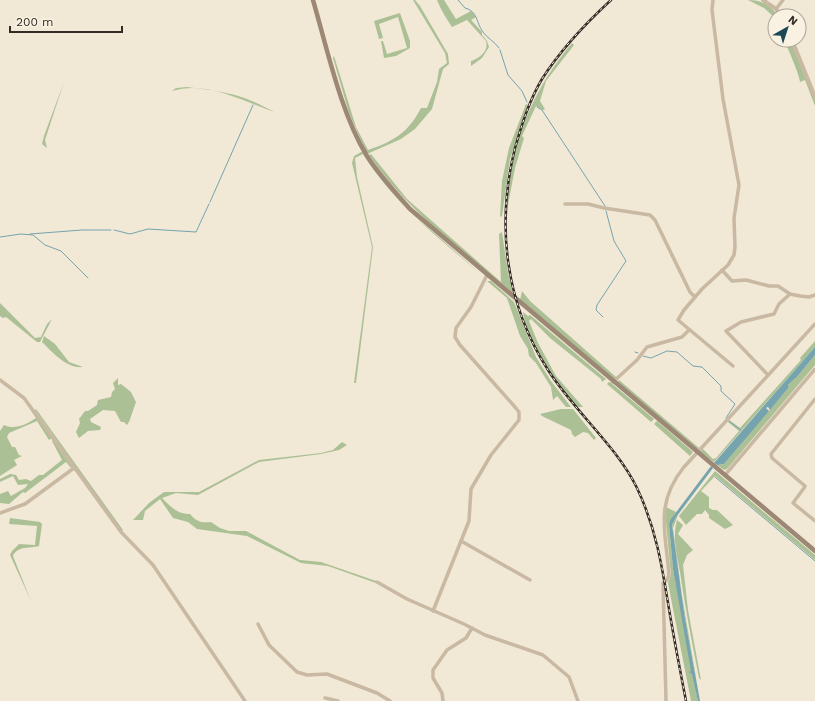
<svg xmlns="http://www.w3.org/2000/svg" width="815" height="701" font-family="'Work Sans',sans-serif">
<rect width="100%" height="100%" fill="#f1e8d6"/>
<g fill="#acc096">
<path d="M413,0H415L420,6L448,54L449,64L443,69L432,109L415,129L401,139L367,154L349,113L333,58L334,56L356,127L368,150C394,141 408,133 421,108H427L437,82L439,69L447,63L445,53Z"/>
<path d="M437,0H444L456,19L471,11L476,17L471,20L482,32V35L487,41L489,47L482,58L471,66V61C480,58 489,51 486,41L467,20L452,27C446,18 441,10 437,0Z"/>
<path d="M748,0C762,0 770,5 778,16H775V18L764,8Z"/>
<polygon points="400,13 410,41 410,48 396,56 384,58 381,41 383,41 387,54 407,48 398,17 379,24 383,38 379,39 374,21"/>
<path d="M784,40H790L815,100V106L805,80L800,82C800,76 787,46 784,40Z"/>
<path d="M572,43L574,45L546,81L540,101L545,109L543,110L536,106L522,136L524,138L515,168L507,210C508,148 532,90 572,43Z"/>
<polygon points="64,82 45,140 47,148 42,144 44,136"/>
<path d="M187,87C224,92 240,93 274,112C243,101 206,80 172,91L176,88Z"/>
<polygon points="526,104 528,105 510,159 502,216 500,217 502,181 509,148"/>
<path d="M363,151L417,218L481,274C437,237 394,203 363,154L355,158L357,177L373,247L356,383H354L372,247L352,163L354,156Z"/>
<path d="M371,154L407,199L501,282L499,234L502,232L508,273L513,293C462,252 408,211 369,155Z"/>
<polygon points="487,281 491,281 514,302 536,357 551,381 571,407 566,407 557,396 553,400 551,387 536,363 529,356 528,349 520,336 507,298"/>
<polygon points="522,291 530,301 616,377 614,380 520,300"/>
<polygon points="0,303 35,338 41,337 47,324 52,319 40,342 37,342 6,317 3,318 0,316"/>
<path d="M523,312L528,316L530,315L606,379L602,382L601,379L550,338L531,319L529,321L538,343L556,376L583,407H577C558,384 526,342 523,312Z"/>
<path d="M44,336L55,344L69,362L83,367C67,369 52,352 42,342Z"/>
<polygon points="815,341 815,347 714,462 700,452 703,449 713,459 716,458 739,431 728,422 729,420 740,428 801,360 800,358"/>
<polygon points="815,355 815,365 727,469 724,470 717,465 724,464 789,387 788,385 795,377 796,378"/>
<polygon points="118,378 118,385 121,384 131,392 136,402 129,422 127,425 124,422 121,422 115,411 103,410 90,419 91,422 101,427 100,430 88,431 79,438 76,432 80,423 79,419 85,411 88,411 97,405 98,400 111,397 112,392 115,389 113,383"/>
<polygon points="619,380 699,448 697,450 617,382"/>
<polygon points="609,382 610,382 654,419 651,422 607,384"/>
<path d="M20,394L52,438L49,440L37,421L9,433L7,437L12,447H15L19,455L22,456L14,460L17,465L0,476V431L4,425C14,430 26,425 36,418Z"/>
<polygon points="36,409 123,530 121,531 35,410"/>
<polygon points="561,409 573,409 596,438 594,440 588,433 583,432 575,437 572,434 571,430 542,416 540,414"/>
<polygon points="657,421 693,452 690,456 654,424"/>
<polygon points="53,440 72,467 71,468 66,462 25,493 23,492 9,504 0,503 0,494 8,491 11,496 25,488 28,484 18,485 13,476 0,482 0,479 10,474 16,475 19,480 26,479 31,481 39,475 43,475 62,460 52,441"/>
<path d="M342,442L347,445L339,450L321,454L259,462L198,495L176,493L162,498C171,507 177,514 190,514C197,522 201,523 211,522L220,528L229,531H246L300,560L321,562L376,581V583L328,566L301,563L247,536L197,529L188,522L173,518L160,499L145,511L143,520H133L149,503L164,492H199L259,460L321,453L333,450Z"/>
<polygon points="713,468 678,515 673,528 682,596 700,701 685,619 672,525 676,517"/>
<polygon points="715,471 815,555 815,560 715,476 701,491 709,497 709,508 713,510 717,510 733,525 725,529 709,518 709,515 705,510 702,514 697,514 686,525 679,516"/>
<polygon points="666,507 676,512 669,524 673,569 698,701 691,701 668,583 671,575 666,522"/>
<path d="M10,518L40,522L42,524L39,546C30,549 18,545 13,556L31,601L10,555L12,551L19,544L35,545L37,526L9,524Z"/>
<path d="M677,520L683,525L678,534L693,550L687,555L683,565L688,610L701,680L699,678C692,643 685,607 680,572C677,556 672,536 677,520Z"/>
</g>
<g fill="#75a4ae">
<polygon points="815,347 815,355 796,378 795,378 788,385 789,387 770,410 768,407 766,408 769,411 724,464 717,465 714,463"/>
<polygon points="711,466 713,468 676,517 672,525 685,619 700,701 698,701 692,674 689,672 691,671 673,569 669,524 671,519"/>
</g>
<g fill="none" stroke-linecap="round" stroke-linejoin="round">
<g stroke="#75a4ae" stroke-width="1">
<path d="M458,0L465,8C478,11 476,23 483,32C487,38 494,41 499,48"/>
<polyline points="500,50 508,75 522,91 527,102"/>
<polyline points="537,107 542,110 605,206"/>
<polyline points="210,202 253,105"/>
<polyline points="114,230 130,234 148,229 196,232 209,204"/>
<polyline points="30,234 82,230 111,230"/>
<polyline points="0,237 21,234 33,235 45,245 61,251 88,278"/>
<polyline points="603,317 596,310 597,305 626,261 614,241 606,211"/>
<polyline points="635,352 638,353"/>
<polyline points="643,356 651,358 667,351 677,352 693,366 702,367 721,386 721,391 735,404 726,418"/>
<polyline points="729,421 741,430"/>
<polyline points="715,477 815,561"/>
</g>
<g stroke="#c9b9a2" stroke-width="3.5">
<polyline points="713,0 712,10 723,99 739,185 734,218 735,247 734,255 728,265 702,289 684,310 678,320 733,366"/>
<polyline points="776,9 783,0"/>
<polyline points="565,204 588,204 604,208 650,215 655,220 690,292 695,297"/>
<polyline points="722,270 732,281 746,280 769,286 778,286 790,294 800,296 809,297 815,295"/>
<polyline points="768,375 726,331 741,322 774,314 779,304 790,294"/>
<polyline points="0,380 24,398 121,532 153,565 245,701"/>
<polyline points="613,382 637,360 647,347 682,337 689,330"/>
<polyline points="815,399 771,454 772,458 805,486 804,488 793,503 815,521"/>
<polyline points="725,475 815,369"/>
<polyline points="0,513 25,504 74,468"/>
<polyline points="461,541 530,580"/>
<polyline points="377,582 407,599 464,624 485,635 543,655 569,677 578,701"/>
<polyline points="433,611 469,521 471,489 491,455 519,420 519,412 515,407 460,345 455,337 456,328 471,307 487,275"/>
<polyline points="258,624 269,645 297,672 307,675 327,674 377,693 390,701"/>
<polyline points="325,698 338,701"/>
<polyline points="443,701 442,693 433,678 433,670 447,650 466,638 472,628"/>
<path d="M666,701L663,583L667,580L669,575C666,533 654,504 684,467L815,324"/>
</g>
<g stroke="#c9b9a2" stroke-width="4">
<polyline points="763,0 776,9 781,16"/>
<polyline points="792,40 815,97"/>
</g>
<path stroke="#9c8874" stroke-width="4.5" d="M313,0C327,48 341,114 367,156C379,175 395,192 410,209L815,551"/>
<g stroke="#332b25" stroke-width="2.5">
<path id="rail" d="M611,0C585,24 561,49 542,79C529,101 522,124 515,148C496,224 505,303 548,370C574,411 616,445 637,488C656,528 662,566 669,609C674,639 680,670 686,701"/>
</g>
<use href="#rail" stroke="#f9f2e2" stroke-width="1" stroke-dasharray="3" stroke-linecap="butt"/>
</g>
<g transform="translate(787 28) rotate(39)"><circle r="19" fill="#f9f2e2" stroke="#aaa296"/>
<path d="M0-3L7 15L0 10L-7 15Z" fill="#1a4955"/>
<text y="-6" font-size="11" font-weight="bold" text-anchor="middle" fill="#332b25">N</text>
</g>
<path d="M10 26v6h112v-6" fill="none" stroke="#332b25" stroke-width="2"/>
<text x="16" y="26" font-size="12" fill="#332b25" stroke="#f9f2e2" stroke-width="3" paint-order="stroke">200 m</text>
</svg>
